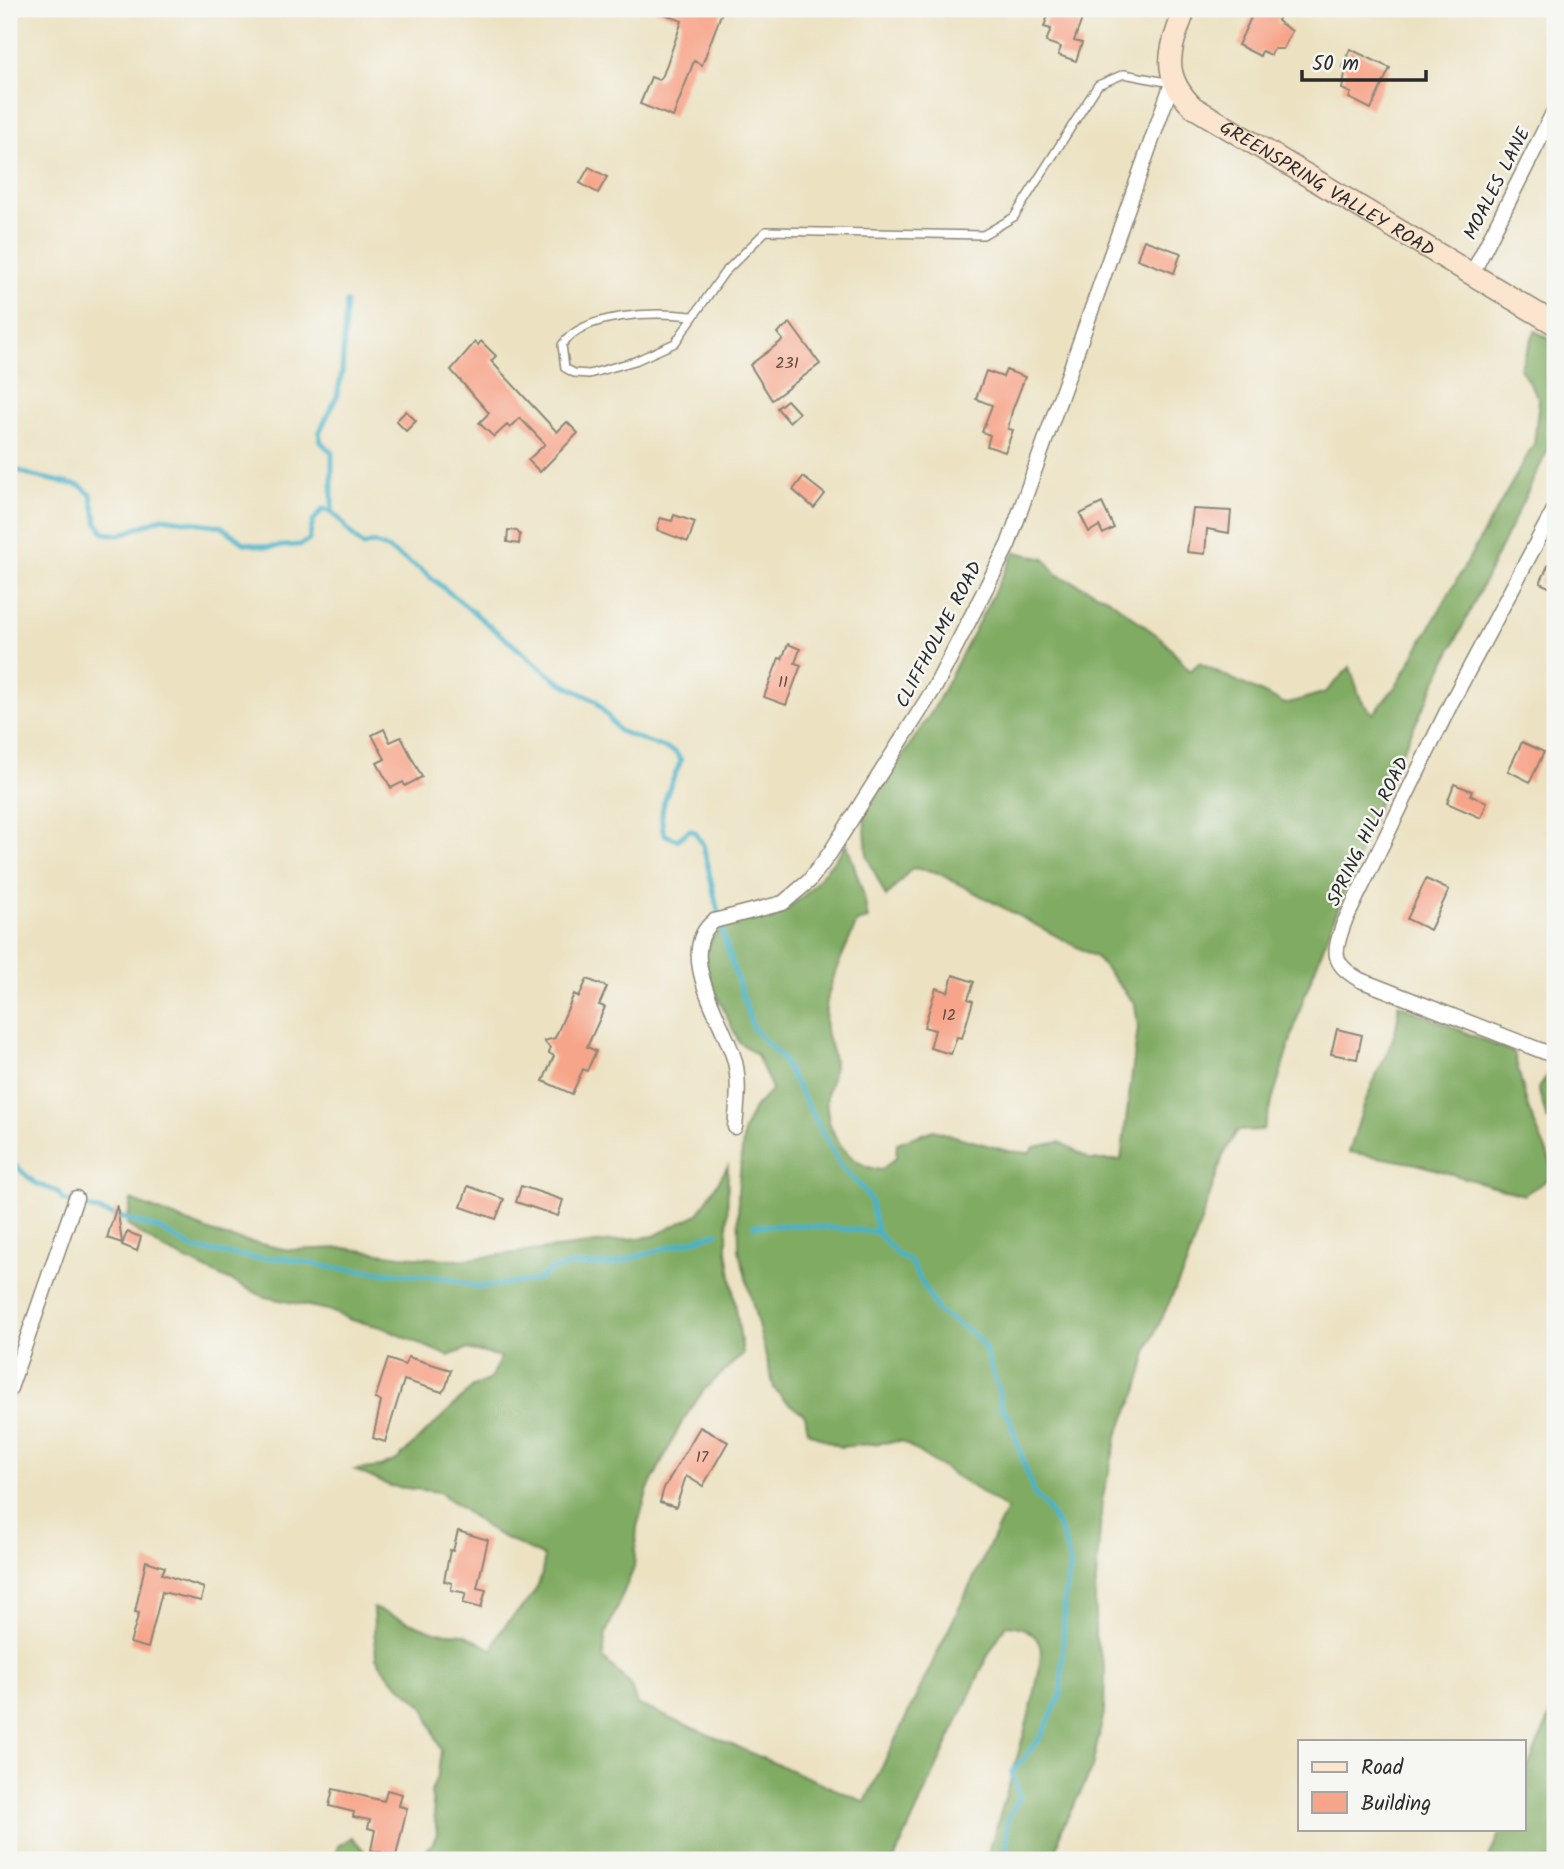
<svg xmlns="http://www.w3.org/2000/svg" width="1564" height="1869" font-family="Kalam,sans-serif">
<rect width="100%" height="100%" fill="#f6f6f2"/>
<filter id="ink" filterUnits="userSpaceOnUse"><feTurbulence type="fractalNoise" baseFrequency=".0143" numOctaves="2"/><feDisplacementMap in="SourceGraphic" scale="14" xChannelSelector="R" yChannelSelector="G"/><feConvolveMatrix kernelMatrix="1 2 1 2 8 2 1 2 1" color-interpolation-filters="sRGB"/></filter>
<filter id="wash" filterUnits="userSpaceOnUse"><feTurbulence type="fractalNoise" baseFrequency=".00686" numOctaves="4" result="noise"/><feDisplacementMap in="SourceGraphic" scale="28" xChannelSelector="R" yChannelSelector="G"/><feGaussianBlur stdDeviation="1.57" result="paint"/><feColorMatrix in="noise" values="0 0 0 0 0 0 0 0 0 0 0 0 0 0 0 0 0 1.4 0 .05"/><feComposite in="paint" operator="in"/></filter>
<g filter="url(#wash)">
<rect width="100%" height="100%" fill="#ece2c2"/>
<g fill="#80ab62" stroke="#566b46" stroke-width="2">
<path d="M1535,331L1555,342V435L1384,789L1303,1000L1263,1130L1237,1131L1223,1156L1186,1266L1148,1348L1138,1389L1118,1433L1102,1501L1095,1594V1636L1105,1670L1104,1713L1091,1772L1062,1828L1055,1860H987C996,1823 1048,1670 1040,1646C1035,1630 1020,1626 1006,1625L989,1653L894,1860H414L433,1843L437,1833L431,1792L438,1773L441,1751L424,1707L389,1676L376,1658L373,1608L435,1632L464,1634L493,1650C502,1611 542,1609 544,1557L493,1532L439,1492L390,1486L355,1470L380,1467L397,1460L474,1386L490,1379L501,1357L467,1349L448,1356L381,1327L351,1320L328,1310L265,1297L163,1249L127,1225L131,1200L222,1236L289,1250L344,1248L401,1256L459,1260L654,1236L698,1214L728,1166L727,1250L743,1354L704,1390L683,1420L648,1489L637,1527L634,1568L606,1633L603,1658L630,1684L637,1704L865,1802L1007,1509L901,1441L840,1447L808,1432L805,1415L784,1400L774,1388L739,1250L738,1192L744,1130L754,1108L772,1089L757,1055L739,1042L708,976L705,954L714,935L731,923L781,914L808,892L847,844L864,896L868,919L857,922C844,954 821,993 826,1029C827,1041 834,1051 834,1065C834,1076 828,1085 827,1096C824,1129 846,1166 881,1170L896,1158L897,1143L933,1130L1008,1151L1029,1153L1034,1147L1060,1142L1091,1160H1121L1138,1027L1135,1004L1096,957L936,872L912,868L886,897L867,856L864,814L933,710L1015,552L1045,559L1056,574L1109,599L1162,639L1190,671L1199,663L1285,704L1326,692L1350,667L1361,700L1373,714L1397,685L1534,444L1539,399L1520,368Z"/>
<path d="M1398,1004L1514,1053L1528,1108L1551,1162L1548,1180L1523,1195L1417,1164L1349,1152C1356,1131 1362,1109 1371,1088C1381,1062 1401,1034 1398,1004Z"/>
<polygon points="1554,1067 1555,1067 1555,1120 1547,1119 1538,1088"/>
<polygon points="1555,1705 1555,1860 1488,1860 1501,1829 1524,1829 1524,1776"/>
<polygon points="352,1837 372,1860 333,1860 338,1846"/>
</g>
<g fill="none" stroke-linecap="round" stroke-linejoin="round">
<g stroke="#49b2c7" stroke-width="5">
<path d="M9,467L33,476L81,486L91,495L97,522L104,533L120,535L162,518L221,526L244,543L267,547L300,545L309,540L313,521L323,509C343,514 347,536 364,546L373,543L386,548L423,571L556,680L596,701L619,731L675,752L681,760C672,786 656,805 664,834L677,840L690,830L695,832L703,845L723,934L753,1028L782,1059L841,1166L864,1190L871,1202L877,1232L897,1254L910,1261L938,1311L976,1336L985,1349L999,1391L1000,1405L1009,1417L1034,1494L1045,1505L1062,1533L1071,1567L1065,1592L1061,1694L1042,1735L1012,1773L1020,1796L1007,1821V1860"/>
<polyline points="332,511 332,453 321,442 319,433 337,396 342,372 346,303"/>
<polyline points="9,1160 35,1183 58,1192 63,1200 159,1229 194,1249 256,1258 283,1258 335,1268 447,1278 479,1287 538,1280 552,1270 570,1265 609,1265 717,1233"/>
<polyline points="753,1226 798,1225 877,1232"/>
</g>
</g>
<g id="blocks">
<g fill="#f7a58a">
<polygon points="652,9 723,9 702,65 694,61 673,117 640,104 651,77 659,80 663,75 682,21"/>
<polygon points="1050,9 1085,11 1074,41 1082,43 1076,61 1058,55 1061,47 1046,42 1051,29 1044,27"/>
<polygon points="1255,9 1272,9 1281,13 1277,21 1292,31 1283,49 1274,49 1271,55 1262,51 1260,56 1238,45"/>
<polygon points="1350,49 1390,68 1371,109 1349,98 1351,93 1342,89 1346,69 1342,67"/>
<polygon points="589,167 607,177 598,193 580,183"/>
<polygon points="1144,240 1181,253 1174,273 1137,259"/>
<polygon points="790,323 820,364 772,400 750,365 783,340 777,333"/>
<polygon points="481,341 496,356 491,361 557,432 567,422 578,433 540,472 528,460 545,444 520,418 510,428 507,425 494,437 479,423 489,413 451,370 475,342 478,345"/>
<polygon points="1006,370 1025,377 1012,411 1008,429 1013,430 1005,452 987,446 990,435 982,432 992,405 976,399 986,371 1003,377"/>
<polygon points="787,400 799,413 789,422 777,408"/>
<polygon points="406,411 416,421 406,431 396,421"/>
<polygon points="803,477 825,494 814,508 793,490"/>
<polygon points="1102,503 1114,528 1103,534 1099,526 1089,532 1080,514"/>
<polygon points="1193,509 1231,511 1229,533 1207,529 1205,554 1187,552"/>
<polygon points="674,515 695,522 688,542 657,530 660,518 672,521"/>
<polygon points="508,530 517,531 520,535 519,544 507,542"/>
<polygon points="1555,550 1555,590 1540,583"/>
<polygon points="788,644 800,649 795,663 801,665 786,705 764,697 779,658 782,659"/>
<polygon points="384,729 390,742 401,737 422,777 405,786 403,782 391,788 377,763 385,759 372,735"/>
<polygon points="1522,742 1544,752 1530,782 1508,771"/>
<polygon points="1454,784 1472,791 1470,795 1487,802 1481,818 1447,803"/>
<polygon points="1426,879 1449,890 1430,930 1407,919"/>
<polygon points="953,975 974,982 968,999 973,1001 962,1038 957,1037 951,1054 930,1048 935,1030 924,1027 936,988 948,992"/>
<polygon points="587,979 607,987 599,1005 605,1007 587,1047 596,1051 587,1071 583,1069 572,1094 543,1081 554,1056 549,1053 550,1048 544,1041 555,1038 574,994 579,997"/>
<polygon points="1337,1029 1362,1035 1357,1059 1331,1054"/>
<polygon points="468,1186 504,1199 496,1219 461,1207"/>
<polygon points="521,1186 563,1200 558,1216 516,1202"/>
<polygon points="117,1205 122,1243 107,1238"/>
<polygon points="127,1232 141,1237 137,1251 122,1245"/>
<polygon points="408,1357 451,1370 446,1387 442,1392 404,1380 385,1442 373,1438 381,1401 375,1399 388,1359 405,1365"/>
<polygon points="700,1427 728,1442 703,1486 686,1476 676,1507 660,1502 664,1488"/>
<polygon points="458,1531 488,1540 477,1588 486,1590 481,1608 463,1603 466,1593 451,1590 452,1583 444,1581 450,1550 453,1551"/>
<polygon points="146,1561 165,1567 162,1574 204,1588 201,1601 162,1592 148,1648 130,1643 139,1613 135,1612"/>
<polygon points="333,1789 384,1801 387,1790 402,1794 399,1806 407,1808 396,1856 371,1850 375,1830 368,1828 370,1820 353,1817 354,1812 329,1806"/>
</g>
</g>
</g>
<g filter="url(#ink)">
<use href="#blocks" fill-opacity="0" stroke="#8c8676" stroke-width="2"/>
<g fill="none" stroke-linecap="round" stroke-linejoin="round">
<g stroke="#8c8676" stroke-width="10">
<path id="lane" d="M692,316C655,312 584,312 562,345L565,368L574,373L589,374L635,361L675,343L724,273L766,231L983,235L1014,217L1098,85L1124,74L1171,83"/>
</g>
<g stroke="#8c8676" stroke-width="17">
<g id="street">
<polyline points="1472,274 1555,109"/>
<path d="M1555,508L1451,703L1344,923C1333,953 1331,963 1360,980L1555,1056"/>
<path d="M735,1127C737,1106 740,1083 735,1062C726,1025 673,953 714,921L783,903L809,881L830,853L935,687L1008,545L1172,83"/>
<polyline points="9,1391 76,1198"/>
</g>
</g>
<g stroke="#8c8676" stroke-width="24">
<g id="secondary">
<path id="s1" d="M1185,9C1170,49 1159,74 1193,107L1555,324"/>
</g>
</g>
<use href="#lane" stroke="#fff" stroke-width="7"/>
<use href="#street" stroke="#fff" stroke-width="14"/>
<use href="#secondary" stroke="#fbe5cf" stroke-width="21"/>
</g>
</g>
<g text-anchor="middle" stroke-width="5" stroke-linejoin="round" paint-order="stroke">
<g font-size="16" fill="#5e4a43">
<text x="787" y="368">231</text>
<text x="783" y="687">11</text>
<text x="949" y="1020">12</text>
<text x="702" y="1462">17</text>
</g>
<g font-size="19" fill="#2b2b2b" stroke="#f6f6f2">
<text transform="translate(1496 183) rotate(-63)" y="7">MOALES LANE</text>
<text dy="7" stroke="none"><textPath href="#s1" startOffset="264">GREENSPRING VALLEY ROAD</textPath></text>
<text transform="translate(938 634) rotate(-62)" y="7">CLIFFHOLME ROAD</text>
<text transform="translate(1367 831) rotate(-64)" y="7">SPRING HILL ROAD</text>
</g>
</g>
<rect width="1564" height="1869" fill="none" stroke="#f6f6f2" stroke-width="35"/>
<rect x="1298" y="1740" width="228" height="91" fill="#f6f6f2" stroke="#a5a5a2" stroke-width="2"/>
<rect x="1312" y="1762" width="35" height="10" fill="#fbe5cf" stroke="#a5a5a2" stroke-width="2"/>
<text x="1361" y="1774" font-size="21" fill="#2b2b2b">Road</text>
<rect x="1312" y="1792" width="35" height="21" fill="#f7a58a" stroke="#a5a5a2" stroke-width="2"/>
<text x="1361" y="1810" font-size="21" fill="#2b2b2b">Building</text>
<path d="M1302 70v10h124v-10" fill="none" stroke="#2b2b2b" stroke-width="3.5"/>
<text x="1312" y="70" font-size="21" fill="#2b2b2b" stroke="#f6f6f2" stroke-width="5" paint-order="stroke">50 m</text>
</svg>
